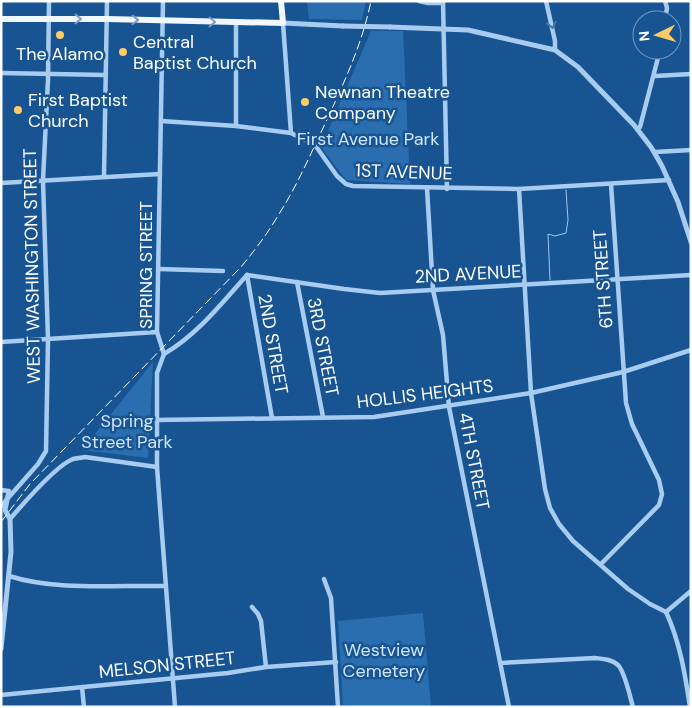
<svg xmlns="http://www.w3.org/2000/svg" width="692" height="708" font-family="'DM Sans',sans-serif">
<rect width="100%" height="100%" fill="#185492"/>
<g fill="#2b6eb0">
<polygon points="307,1 366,1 362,20 309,19"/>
<polygon points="371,31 403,31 410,184 346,180 321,147"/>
<polygon points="153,362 148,458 82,450"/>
<polygon points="423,613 431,707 343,707 338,621"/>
</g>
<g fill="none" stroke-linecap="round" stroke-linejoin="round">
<polyline stroke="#9ac7f2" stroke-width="1" points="550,280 548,234 555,236 566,233 568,220 566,190"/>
<g stroke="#a7ccf0" stroke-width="4.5">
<polyline points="163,1 157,332 164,354 157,373 157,467 175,707"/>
<polyline points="419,1 428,3 443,3"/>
<polyline points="443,1 447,189"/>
<polyline points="546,1 555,41 555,50"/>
<polyline points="665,1 667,8 665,20"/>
<polyline points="283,23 291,133"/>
<polyline points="1,73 106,75"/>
<polyline points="655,76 691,74"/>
<polyline points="161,121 236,126 291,133 315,145 337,176 346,184 353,186 519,189 669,180"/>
<polyline points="236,126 236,22"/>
<polyline points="638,129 640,127 660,50"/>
<polyline points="655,152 691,150"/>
<polyline points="104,177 107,1"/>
<polyline points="1,183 160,174"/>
<polyline points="427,188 433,290 443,335 449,407 509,707"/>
<path d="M519,189L531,393L545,489L550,508L559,524L573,541L628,589L650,604L666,612C680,642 685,674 690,707"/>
<polyline points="159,269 223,271"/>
<polyline points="247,275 344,289 380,293 691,275"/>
<polyline points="247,275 272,418"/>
<polyline points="297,282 323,417"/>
<polyline points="1,342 157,332"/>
<path d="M164,354C197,335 222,303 247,275"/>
<polyline points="156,420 374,417 531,393 623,372 691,350"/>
<polyline points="1,490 9,491 7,498"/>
<polyline points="1,506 38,464 46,451 48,339 43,180 48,80 49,1"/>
<path d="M10,519C22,505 57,465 73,459C77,458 81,458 85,457L157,467"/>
<polyline points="601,564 659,505 662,494 659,480 632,424 626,403 611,184"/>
<path d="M9,576C56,591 115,585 165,586"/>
<polyline points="324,579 331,598 338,707"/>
<polyline points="252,607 258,614 261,621 266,667"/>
<polyline points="666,612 691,591"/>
<path d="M500,663L595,658C603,659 611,659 618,665C625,672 630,697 633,707"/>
<polyline points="82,687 84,707"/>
<polyline points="1,695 228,673 266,667 336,662"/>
</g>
<g stroke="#a7ccf0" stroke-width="5">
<polyline points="283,23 343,26"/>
<polyline points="390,27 468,30 555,50 578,67 634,125 651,147 662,166 678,202 691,242"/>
<polyline points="1,649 11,552 10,519 5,510 7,500"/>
</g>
<polyline stroke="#f0f7ff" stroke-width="6" points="1,19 107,19 283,23 281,1"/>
<path stroke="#fff" stroke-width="1" stroke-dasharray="9 4" stroke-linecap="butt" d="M1,522L30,484L241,267C255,250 268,233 279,214C297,186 310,155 324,126C343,85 362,45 371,1"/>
<polyline stroke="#a7ccf0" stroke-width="5" points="343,26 390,27"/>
</g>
<defs><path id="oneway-chevron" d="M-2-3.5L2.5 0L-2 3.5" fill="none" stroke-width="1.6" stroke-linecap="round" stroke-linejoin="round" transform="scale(1.25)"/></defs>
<g stroke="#799dc3">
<use href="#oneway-chevron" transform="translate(78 19)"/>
<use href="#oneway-chevron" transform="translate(135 20) rotate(2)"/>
<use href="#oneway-chevron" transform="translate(212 22) rotate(1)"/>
</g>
<use stroke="#4378ae" href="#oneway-chevron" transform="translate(552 25) rotate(78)"/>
<g fill="#ffcb66" stroke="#185492" stroke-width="2">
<circle cx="60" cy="35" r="5"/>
<circle cx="123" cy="52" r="5"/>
<circle cx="305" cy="102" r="5"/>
<circle cx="18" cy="110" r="5"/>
</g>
<g text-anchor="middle" stroke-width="5" stroke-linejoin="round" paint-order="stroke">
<g font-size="18" fill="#fff" stroke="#185492" text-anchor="start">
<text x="133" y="48">Central<tspan x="133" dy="21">Baptist Church</tspan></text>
<text x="60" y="60" text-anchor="middle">The Alamo</text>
<text x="315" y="98">Newnan Theatre<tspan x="315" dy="21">Company</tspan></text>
<text x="28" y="106">First Baptist<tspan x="28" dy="21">Church</tspan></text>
</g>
<g font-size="18" fill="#cee5fb" stroke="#185492">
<text x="368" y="145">First Avenue Park</text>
<text x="127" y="427">Spring<tspan x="127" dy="21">Street Park</tspan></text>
<text x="384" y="656">Westview<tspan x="384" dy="21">Cemetery</tspan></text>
</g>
<g font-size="18" fill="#fff" stroke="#185492">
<text transform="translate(404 172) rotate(2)" y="6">1ST AVENUE</text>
<text transform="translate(146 265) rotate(-90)" y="6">SPRING STREET</text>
<text transform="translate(32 266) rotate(-91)" y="6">WEST WASHINGTON STREET</text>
<text transform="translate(468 274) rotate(-3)" y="6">2ND AVENUE</text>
<text transform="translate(603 279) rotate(-94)" y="6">6TH STREET</text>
<text transform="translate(273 344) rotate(80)" y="6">2ND STREET</text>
<text transform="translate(323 347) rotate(79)" y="6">3RD STREET</text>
<text transform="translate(425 394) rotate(-7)" y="6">HOLLIS HEIGHTS</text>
<text transform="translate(474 461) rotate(79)" y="6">4TH STREET</text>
<text transform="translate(167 665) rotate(-6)" y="6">MELSON STREET</text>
</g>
</g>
<rect width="692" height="708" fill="none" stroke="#ffffff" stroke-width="5"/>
<g transform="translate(657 35) rotate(265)"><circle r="24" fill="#185492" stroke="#7498be"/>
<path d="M0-4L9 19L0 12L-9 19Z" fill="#ffcb66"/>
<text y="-8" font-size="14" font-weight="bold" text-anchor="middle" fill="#ffffff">N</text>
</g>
</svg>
